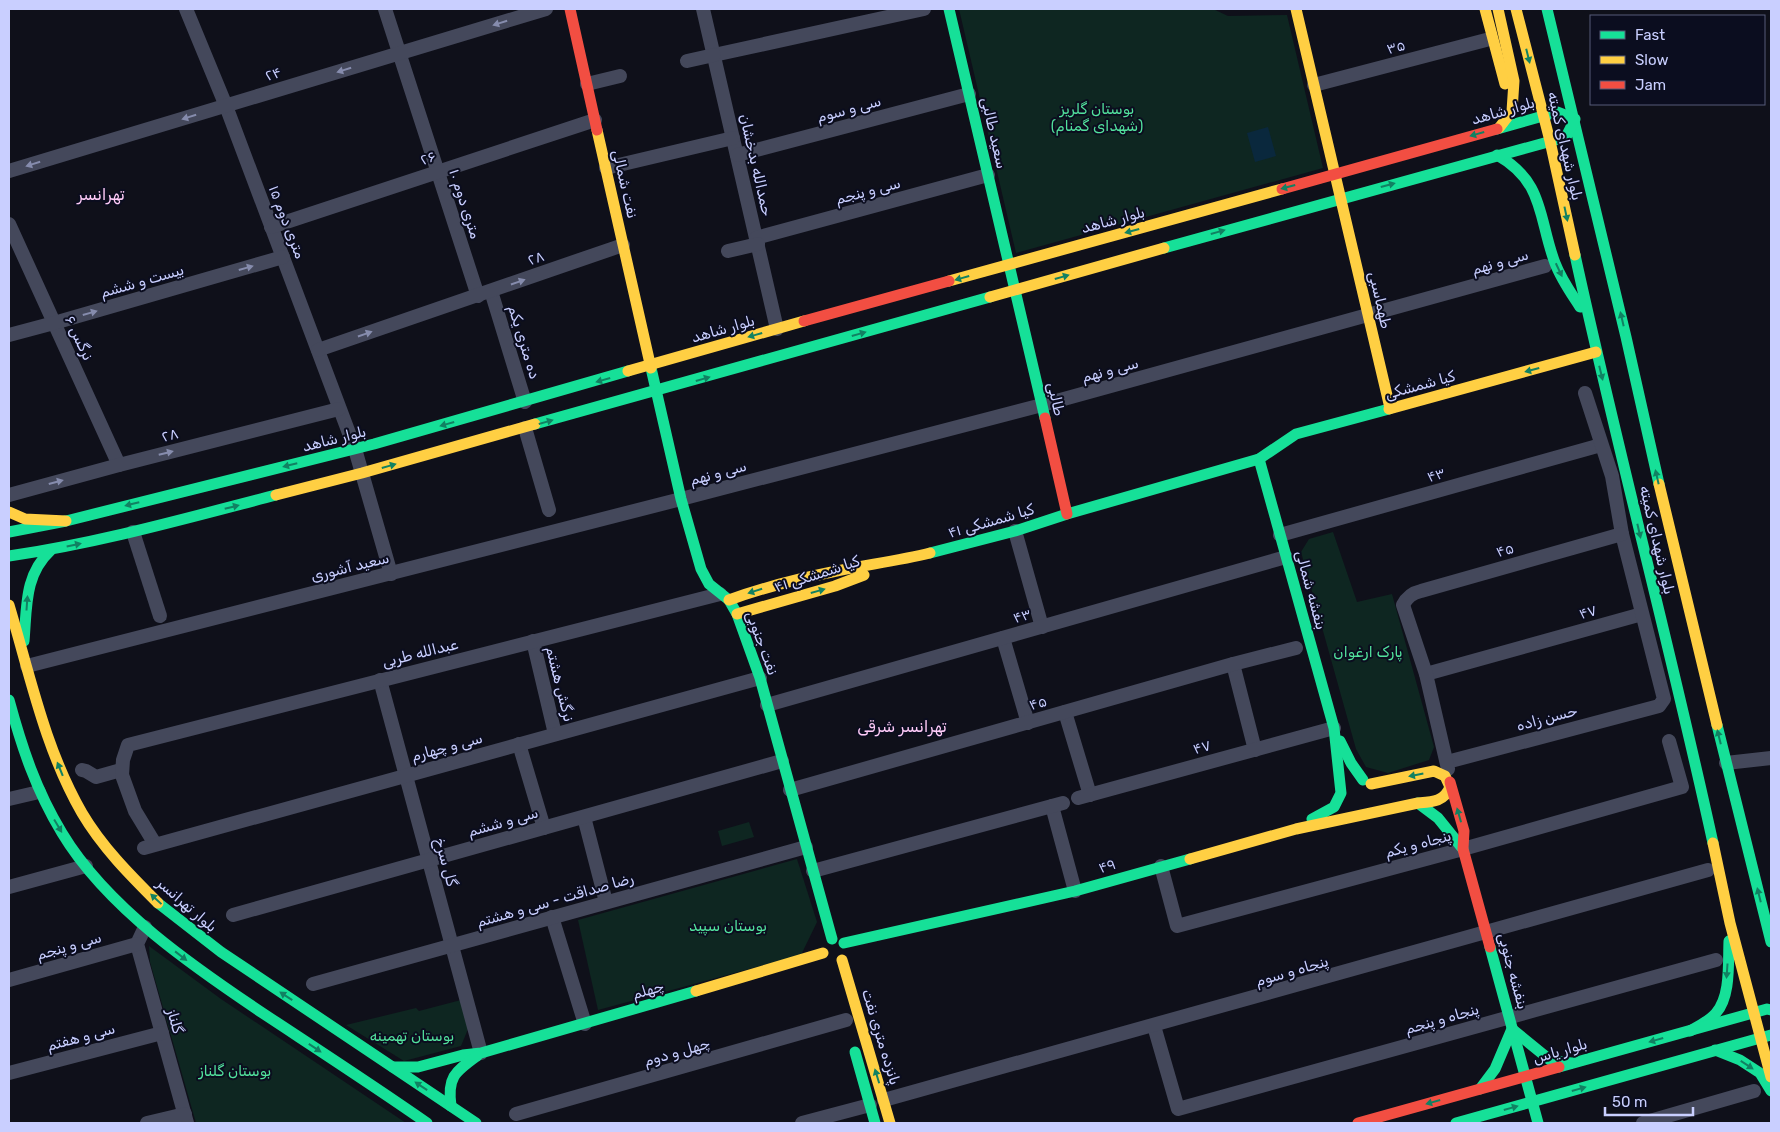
<svg xmlns="http://www.w3.org/2000/svg" width="1780" height="1132" font-family="Rubik,Cairo,sans-serif">
<rect width="100%" height="100%" fill="#0f101a"/>
<g fill="#0e2621">
<polygon points="959,9 1213,9 1228,16 1287,15 1323,168 1016,253"/>
<polygon points="1333,532 1357,602 1392,594 1434,747 1429,760 1388,773 1366,767 1356,749 1301,552 1309,539"/>
<polygon points="749,822 754,837 722,846 718,831"/>
<polygon points="797,859 817,922 801,955 598,1010 578,920"/>
<polygon points="149,946 221,999 406,1123 196,1123 150,962"/>
<polygon points="461,1000 468,1029 461,1046 404,1061 346,1025 416,1008 419,1011"/>
</g>
<polygon fill="#0a283d" points="1268,127 1276,156 1255,162 1247,133"/>
<g fill="none" stroke-linecap="round" stroke-linejoin="round">
<g stroke="#44485b" stroke-width="14">
<polyline points="186,9 226,106 355,449 391,574"/>
<polyline points="385,9 478,296"/>
<polyline points="703,9 777,329"/>
<polyline points="714,55 924,9"/>
<polyline points="687,61 714,55"/>
<polyline points="587,84 620,76"/>
<polyline points="1314,85 1486,40"/>
<polyline points="737,155 969,94"/>
<polyline points="606,168 733,138"/>
<polyline points="9,171 546,9"/>
<polyline points="9,224 119,465"/>
<polyline points="271,227 595,120"/>
<polyline points="756,238 988,175"/>
<polyline points="728,251 758,244"/>
<polyline points="491,291 525,402"/>
<polyline points="9,335 54,323 283,257"/>
<polyline points="318,350 623,245"/>
<polyline points="525,428 549,510"/>
<polyline points="9,495 119,465 339,409"/>
<polyline points="1015,531 1042,627"/>
<polyline points="133,532 160,616"/>
<polyline points="1280,535 1601,445"/>
<polyline points="1003,638 1028,723"/>
<polyline points="533,641 555,734"/>
<polyline points="1233,664 1255,750"/>
<polyline points="27,666 681,499 1042,405 1545,266"/>
<polyline points="1426,674 1642,614"/>
<polyline points="380,680 481,1053"/>
<polyline points="767,705 1286,557"/>
<polyline points="1065,712 1090,795"/>
<polyline points="519,744 544,828"/>
<polyline points="1447,762 1659,706 1664,699 1622,534 1612,476 1585,393"/>
<polyline points="1726,763 1771,758"/>
<path d="M1448,769L1426,674L1403,605C1407,597 1412,593 1421,591L1622,534"/>
<polyline points="82,770 86,771 96,777 121,770"/>
<polyline points="790,790 1233,664 1296,648"/>
<polyline points="1078,798 1334,728"/>
<polyline points="9,799 39,792"/>
<polyline points="1052,806 1075,891"/>
<polyline points="584,817 606,902"/>
<polyline points="155,844 135,811 122,775 123,760 128,745 720,594"/>
<polyline points="144,848 760,678"/>
<polyline points="1161,866 1177,926 1463,849 1682,787 1669,741"/>
<polyline points="813,871 1063,803"/>
<polyline points="9,887 86,866"/>
<polyline points="233,915 782,761"/>
<polyline points="552,917 585,1024"/>
<polyline points="145,927 137,944 187,1123"/>
<polyline points="9,980 137,944"/>
<polyline points="313,984 806,847"/>
<polyline points="1154,1026 1178,1109 1716,960"/>
<polyline points="9,1073 162,1033"/>
<polyline points="884,1100 1708,870"/>
<polyline points="516,1114 846,1020"/>
<polyline points="147,1123 185,1114"/>
<polyline points="802,1123 870,1105"/>
<polyline points="1643,1123 1754,1091"/>
</g>
<g stroke="#16e098" stroke-width="11">
<polyline points="949,9 1045,418"/>
<polyline points="1547,9 1626,337 1659,484"/>
<path d="M1497,155C1545,182 1538,218 1555,263C1561,279 1571,293 1580,307"/>
<polyline points="1164,248 1566,137 1575,119 1557,112 1497,129"/>
<path d="M1575,255C1618,452 1670,646 1713,843"/>
<polyline points="651,368 681,499 701,569 709,584 729,600 737,614 760,678 832,939"/>
<polyline points="535,424 990,297"/>
<polyline points="1259,459 1334,728 1341,793 1334,807 1312,819"/>
<polyline points="9,532 66,521 374,444 628,371"/>
<polyline points="930,553 1015,531 1067,514 1259,459 1296,434 1389,409"/>
<path d="M9,556C99,543 187,518 276,495"/>
<path d="M24,641C27,607 24,575 51,550"/>
<path d="M9,700C22,748 36,790 62,833C107,908 195,968 267,1016C320,1051 374,1086 427,1123"/>
<polyline points="1717,725 1771,942"/>
<polyline points="1340,741 1351,763 1363,780"/>
<polyline points="1418,803 1438,818 1463,849"/>
<polyline points="158,903 221,952 476,1123"/>
<polyline points="844,943 1075,891 1190,859"/>
<polyline points="1490,947 1538,1123"/>
<path d="M1690,1031C1699,1026 1709,1021 1716,1013C1731,996 1728,963 1729,941"/>
<polyline points="1715,1050 1740,1060 1760,1073 1771,1091"/>
<polyline points="855,1052 875,1123"/>
<polyline points="393,1067 418,1067 463,1055 481,1053 696,991"/>
<polyline points="1559,1067 1767,1009 1771,1010"/>
<polyline points="1480,1089 1495,1069 1512,1029 1550,1060 1571,1063"/>
<path d="M451,1106C447,1077 455,1072 477,1056"/>
<polyline points="1456,1123 1771,1035"/>
</g>
<g stroke="#ffcf43" stroke-width="11">
<polyline points="1296,9 1390,408"/>
<polyline points="1485,9 1505,84"/>
<polyline points="1498,9 1514,81 1512,111 1499,128"/>
<polyline points="1516,9 1550,141 1575,255"/>
<polyline points="597,130 651,368"/>
<polyline points="949,281 1282,189"/>
<polyline points="990,297 1164,248"/>
<polyline points="628,371 804,321"/>
<polyline points="1389,409 1596,352"/>
<polyline points="1659,484 1717,725"/>
<polyline points="276,495 362,473 535,424"/>
<polyline points="9,512 25,519 66,521"/>
<path d="M729,600C762,588 797,579 832,572C865,565 897,561 930,553"/>
<path d="M9,605C30,675 45,749 82,813C102,847 130,875 158,903"/>
<polyline points="737,614 835,586 864,575"/>
<polyline points="1713,843 1730,923 1771,1077"/>
<path d="M1190,859L1296,829L1418,803C1432,802 1444,802 1450,787L1445,776L1434,771L1371,784"/>
<polyline points="842,960 890,1123"/>
<polyline points="696,991 823,953"/>
</g>
<g stroke="#f24e42" stroke-width="11">
<polyline points="570,9 597,130"/>
<polyline points="1282,189 1497,129"/>
<polyline points="804,321 949,281"/>
<polyline points="1045,418 1067,514"/>
<polyline points="1450,782 1464,831 1463,849 1490,947"/>
<polyline points="1358,1123 1559,1067"/>
</g>
</g>
<defs><path id="oneway-solid" d="M-6-.8H1V-3.2L6.5 0L1 3.2V.8H-6Z" transform="scale(1.25)"/></defs>
<g fill="#868cad">
<use href="#oneway-solid" transform="translate(500 23) rotate(163)"/>
<use href="#oneway-solid" transform="translate(344 70) rotate(163)"/>
<use href="#oneway-solid" transform="translate(189 117) rotate(163)"/>
<use href="#oneway-solid" transform="translate(33 164) rotate(163)"/>
<use href="#oneway-solid" transform="translate(246 268) rotate(-16)"/>
<use href="#oneway-solid" transform="translate(518 282) rotate(-19)"/>
<use href="#oneway-solid" transform="translate(90 313) rotate(-16)"/>
<use href="#oneway-solid" transform="translate(365 334) rotate(-19)"/>
<use href="#oneway-solid" transform="translate(166 453) rotate(-14)"/>
<use href="#oneway-solid" transform="translate(56 482) rotate(-15)"/>
</g>
<g fill="#118162">
<use href="#oneway-solid" transform="translate(1528 56) rotate(76)"/>
<use href="#oneway-solid" transform="translate(1477 134) rotate(164)"/>
<use href="#oneway-solid" transform="translate(1388 185) rotate(-15)"/>
<use href="#oneway-solid" transform="translate(1288 187) rotate(165)"/>
<use href="#oneway-solid" transform="translate(1566 214) rotate(78)"/>
<use href="#oneway-solid" transform="translate(1132 231) rotate(165)"/>
<use href="#oneway-solid" transform="translate(1218 232) rotate(-16)"/>
<use href="#oneway-solid" transform="translate(1559 270) rotate(65)"/>
<use href="#oneway-solid" transform="translate(1062 277) rotate(-16)"/>
<use href="#oneway-solid" transform="translate(962 278) rotate(164)"/>
<use href="#oneway-solid" transform="translate(1622 319) rotate(-103)"/>
<use href="#oneway-solid" transform="translate(859 334) rotate(-16)"/>
<use href="#oneway-solid" transform="translate(755 335) rotate(164)"/>
<use href="#oneway-solid" transform="translate(1532 370) rotate(165)"/>
<use href="#oneway-solid" transform="translate(1601 373) rotate(76)"/>
<use href="#oneway-solid" transform="translate(703 379) rotate(-16)"/>
<use href="#oneway-solid" transform="translate(603 380) rotate(164)"/>
<use href="#oneway-solid" transform="translate(546 422) rotate(-16)"/>
<use href="#oneway-solid" transform="translate(447 424) rotate(164)"/>
<use href="#oneway-solid" transform="translate(290 465) rotate(166)"/>
<use href="#oneway-solid" transform="translate(389 466) rotate(-16)"/>
<use href="#oneway-solid" transform="translate(1657 477) rotate(-103)"/>
<use href="#oneway-solid" transform="translate(132 504) rotate(166)"/>
<use href="#oneway-solid" transform="translate(232 507) rotate(-14)"/>
<use href="#oneway-solid" transform="translate(1639 531) rotate(77)"/>
<use href="#oneway-solid" transform="translate(74 545) rotate(-12)"/>
<use href="#oneway-solid" transform="translate(755 591) rotate(162)"/>
<use href="#oneway-solid" transform="translate(818 591) rotate(-16)"/>
<use href="#oneway-solid" transform="translate(27 603) rotate(-86)"/>
<use href="#oneway-solid" transform="translate(1719 737) rotate(-104)"/>
<use href="#oneway-solid" transform="translate(60 769) rotate(-112)"/>
<use href="#oneway-solid" transform="translate(1416 775) rotate(169)"/>
<use href="#oneway-solid" transform="translate(1459 815) rotate(-106)"/>
<use href="#oneway-solid" transform="translate(58 826) rotate(59)"/>
<use href="#oneway-solid" transform="translate(1759 895) rotate(-104)"/>
<use href="#oneway-solid" transform="translate(156 899) rotate(-137)"/>
<use href="#oneway-solid" transform="translate(181 956) rotate(38)"/>
<use href="#oneway-solid" transform="translate(1727 971) rotate(94)"/>
<use href="#oneway-solid" transform="translate(286 996) rotate(-147)"/>
<use href="#oneway-solid" transform="translate(1656 1040) rotate(164)"/>
<use href="#oneway-solid" transform="translate(315 1048) rotate(34)"/>
<use href="#oneway-solid" transform="translate(1747 1065) rotate(33)"/>
<use href="#oneway-solid" transform="translate(877 1076) rotate(-107)"/>
<use href="#oneway-solid" transform="translate(421 1086) rotate(-146)"/>
<use href="#oneway-solid" transform="translate(1579 1089) rotate(-16)"/>
<use href="#oneway-solid" transform="translate(1433 1102) rotate(164)"/>
<use href="#oneway-solid" transform="translate(1511 1108) rotate(-16)"/>
</g>
<g text-anchor="middle" stroke-width="4" stroke-linejoin="round" paint-order="stroke">
<g font-size="15" fill="#c9cfff" stroke="#0b0d1f">
<text transform="translate(1396 47) rotate(-14)" y="5">۳۵</text>
<text transform="translate(273 74) rotate(-17)" y="5">۲۴</text>
<text transform="translate(849 109) rotate(-15)" y="5">سی و سوم</text>
<text transform="translate(1503 111) rotate(-16)" y="5">بلوار شاهد</text>
<text transform="translate(994 133) rotate(77)" y="5">سعید طالبی</text>
<text transform="translate(1565 146) rotate(77)" y="5">بلوار شهدای کمیته</text>
<text transform="translate(428 158) rotate(-18)" y="5">۲۶</text>
<text transform="translate(756 165) rotate(77)" y="5">حمدالله بدخشان</text>
<text transform="translate(625 184) rotate(77)" y="5">نفت شمالی</text>
<text transform="translate(868 191) rotate(-15)" y="5">سی و پنجم</text>
<text transform="translate(465 204) rotate(72)" y="5">۱۰ متری دوم</text>
<text transform="translate(1113 220) rotate(-15)" y="5">بلوار شاهد</text>
<text transform="translate(287 222) rotate(69)" y="5">۱۵ متری دوم</text>
<text transform="translate(536 258) rotate(-19)" y="5">۲۸</text>
<text transform="translate(1500 262) rotate(-16)" y="5">سی و نهم</text>
<text transform="translate(142 281) rotate(-16)" y="5">بیست و ششم</text>
<text transform="translate(1380 300) rotate(77)" y="5">طهماسبی</text>
<text transform="translate(723 329) rotate(-16)" y="5">بلوار شاهد</text>
<text transform="translate(79 338) rotate(65)" y="5">نرگس ۶</text>
<text transform="translate(524 342) rotate(73)" y="5">ده متری یکم</text>
<text transform="translate(1110 370) rotate(-15)" y="5">سی و نهم</text>
<text transform="translate(1420 385) rotate(-15)" y="5">کیا شمشکی</text>
<text transform="translate(1056 399) rotate(77)" y="5">طالبی</text>
<text transform="translate(170 435) rotate(-14)" y="5">۲۸</text>
<text transform="translate(334 439) rotate(-14)" y="5">بلوار شاهد</text>
<text transform="translate(718 473) rotate(-15)" y="5">سی و نهم</text>
<text transform="translate(1436 475) rotate(-16)" y="5">۴۳</text>
<text transform="translate(991 521) rotate(-16)" y="5">۴۱ کیا شمشکی</text>
<text transform="translate(1657 540) rotate(77)" y="5">بلوار شهدای کمیته</text>
<text transform="translate(1505 550) rotate(-16)" y="5">۴۵</text>
<text transform="translate(350 567) rotate(-14)" y="5">سعید آشوری</text>
<text transform="translate(817 574) rotate(-18)" y="5">کیا شمشکی ۴۱</text>
<text transform="translate(1311 590) rotate(75)" y="5">بنفشه شمالی</text>
<text transform="translate(1588 612) rotate(-16)" y="5">۴۷</text>
<text transform="translate(1022 616) rotate(-16)" y="5">۴۳</text>
<text transform="translate(762 643) rotate(70)" y="5">نفت جنوبی</text>
<text transform="translate(420 653) rotate(-14)" y="5">عبدالله طربی</text>
<text transform="translate(560 684) rotate(76)" y="5">نرگش هشتم</text>
<text transform="translate(1038 703) rotate(-16)" y="5">۴۵</text>
<text transform="translate(1547 718) rotate(-15)" y="5">حسن زاده</text>
<text transform="translate(447 747) rotate(-15)" y="5">سی و چهارم</text>
<text transform="translate(1202 747) rotate(-15)" y="5">۴۷</text>
<text transform="translate(503 822) rotate(-16)" y="5">سی و ششم</text>
<text transform="translate(1418 844) rotate(-15)" y="5">پنجاه و یکم</text>
<text transform="translate(446 862) rotate(75)" y="5">گل سرخ</text>
<text transform="translate(1107 866) rotate(-16)" y="5">۴۹</text>
<text transform="translate(555 900) rotate(-16)" y="5">رضا صداقت - سی و هشتم</text>
<text transform="translate(187 905) rotate(41)" y="5">بلوار تهرانسر</text>
<text transform="translate(69 946) rotate(-16)" y="5">سی و پنجم</text>
<text transform="translate(1292 971) rotate(-16)" y="5">پنجاه و سوم</text>
<text transform="translate(1513 971) rotate(75)" y="5">بنفشه جنوبی</text>
<text transform="translate(648 990) rotate(-17)" y="5">چهلم</text>
<text transform="translate(1442 1019) rotate(-16)" y="5">پنجاه و پنجم</text>
<text transform="translate(175 1021) rotate(74)" y="5">گلناز</text>
<text transform="translate(81 1037) rotate(-15)" y="5">سی و هفتم</text>
<text transform="translate(881 1037) rotate(73)" y="5">پانزده متری نفت</text>
<text transform="translate(1560 1051) rotate(-16)" y="5">بلوار یاس</text>
<text transform="translate(677 1052) rotate(-16)" y="5">چهل و دوم</text>
</g>
<g font-size="15" fill="#52e29d" stroke="#0b0d1f">
<text x="1097" y="114">بوستان گلریز<tspan x="1097" dy="17">(شهدای گمنام)</tspan></text>
<text x="1368" y="657">پارک ارغوان</text>
<text x="728" y="931">بوستان سپید</text>
<text x="412" y="1041">بوستان تهمینه</text>
<text x="235" y="1076">بوستان گلناز</text>
</g>
<g font-size="16" fill="#ffcbf8" stroke="#0b0d1f">
<text x="101" y="200">تهرانسر</text>
<text x="902" y="732">تهرانسر شرقی</text>
</g>
</g>
<rect width="1780" height="1132" fill="none" stroke="#c9cfff" stroke-width="20"/>
<rect x="1590" y="15" width="175" height="90" fill="#0b0d1f" stroke="#575b79"/>
<rect x="1600" y="31" width="25" height="8" fill="#16e098" stroke="#575b79"/>
<text x="1635" y="40" font-size="15" fill="#c9cfff">Fast</text>
<rect x="1600" y="56" width="25" height="8" fill="#ffcf43" stroke="#575b79"/>
<text x="1635" y="65" font-size="15" fill="#c9cfff">Slow</text>
<rect x="1600" y="81" width="25" height="8" fill="#f24e42" stroke="#575b79"/>
<text x="1635" y="90" font-size="15" fill="#c9cfff">Jam</text>
<path d="M1605 1107v8h88v-8" fill="none" stroke="#c9cfff" stroke-width="2.5"/>
<text x="1612" y="1107" font-size="15" fill="#c9cfff" stroke="#0b0d1f" stroke-width="4" paint-order="stroke">50 m</text>
</svg>
